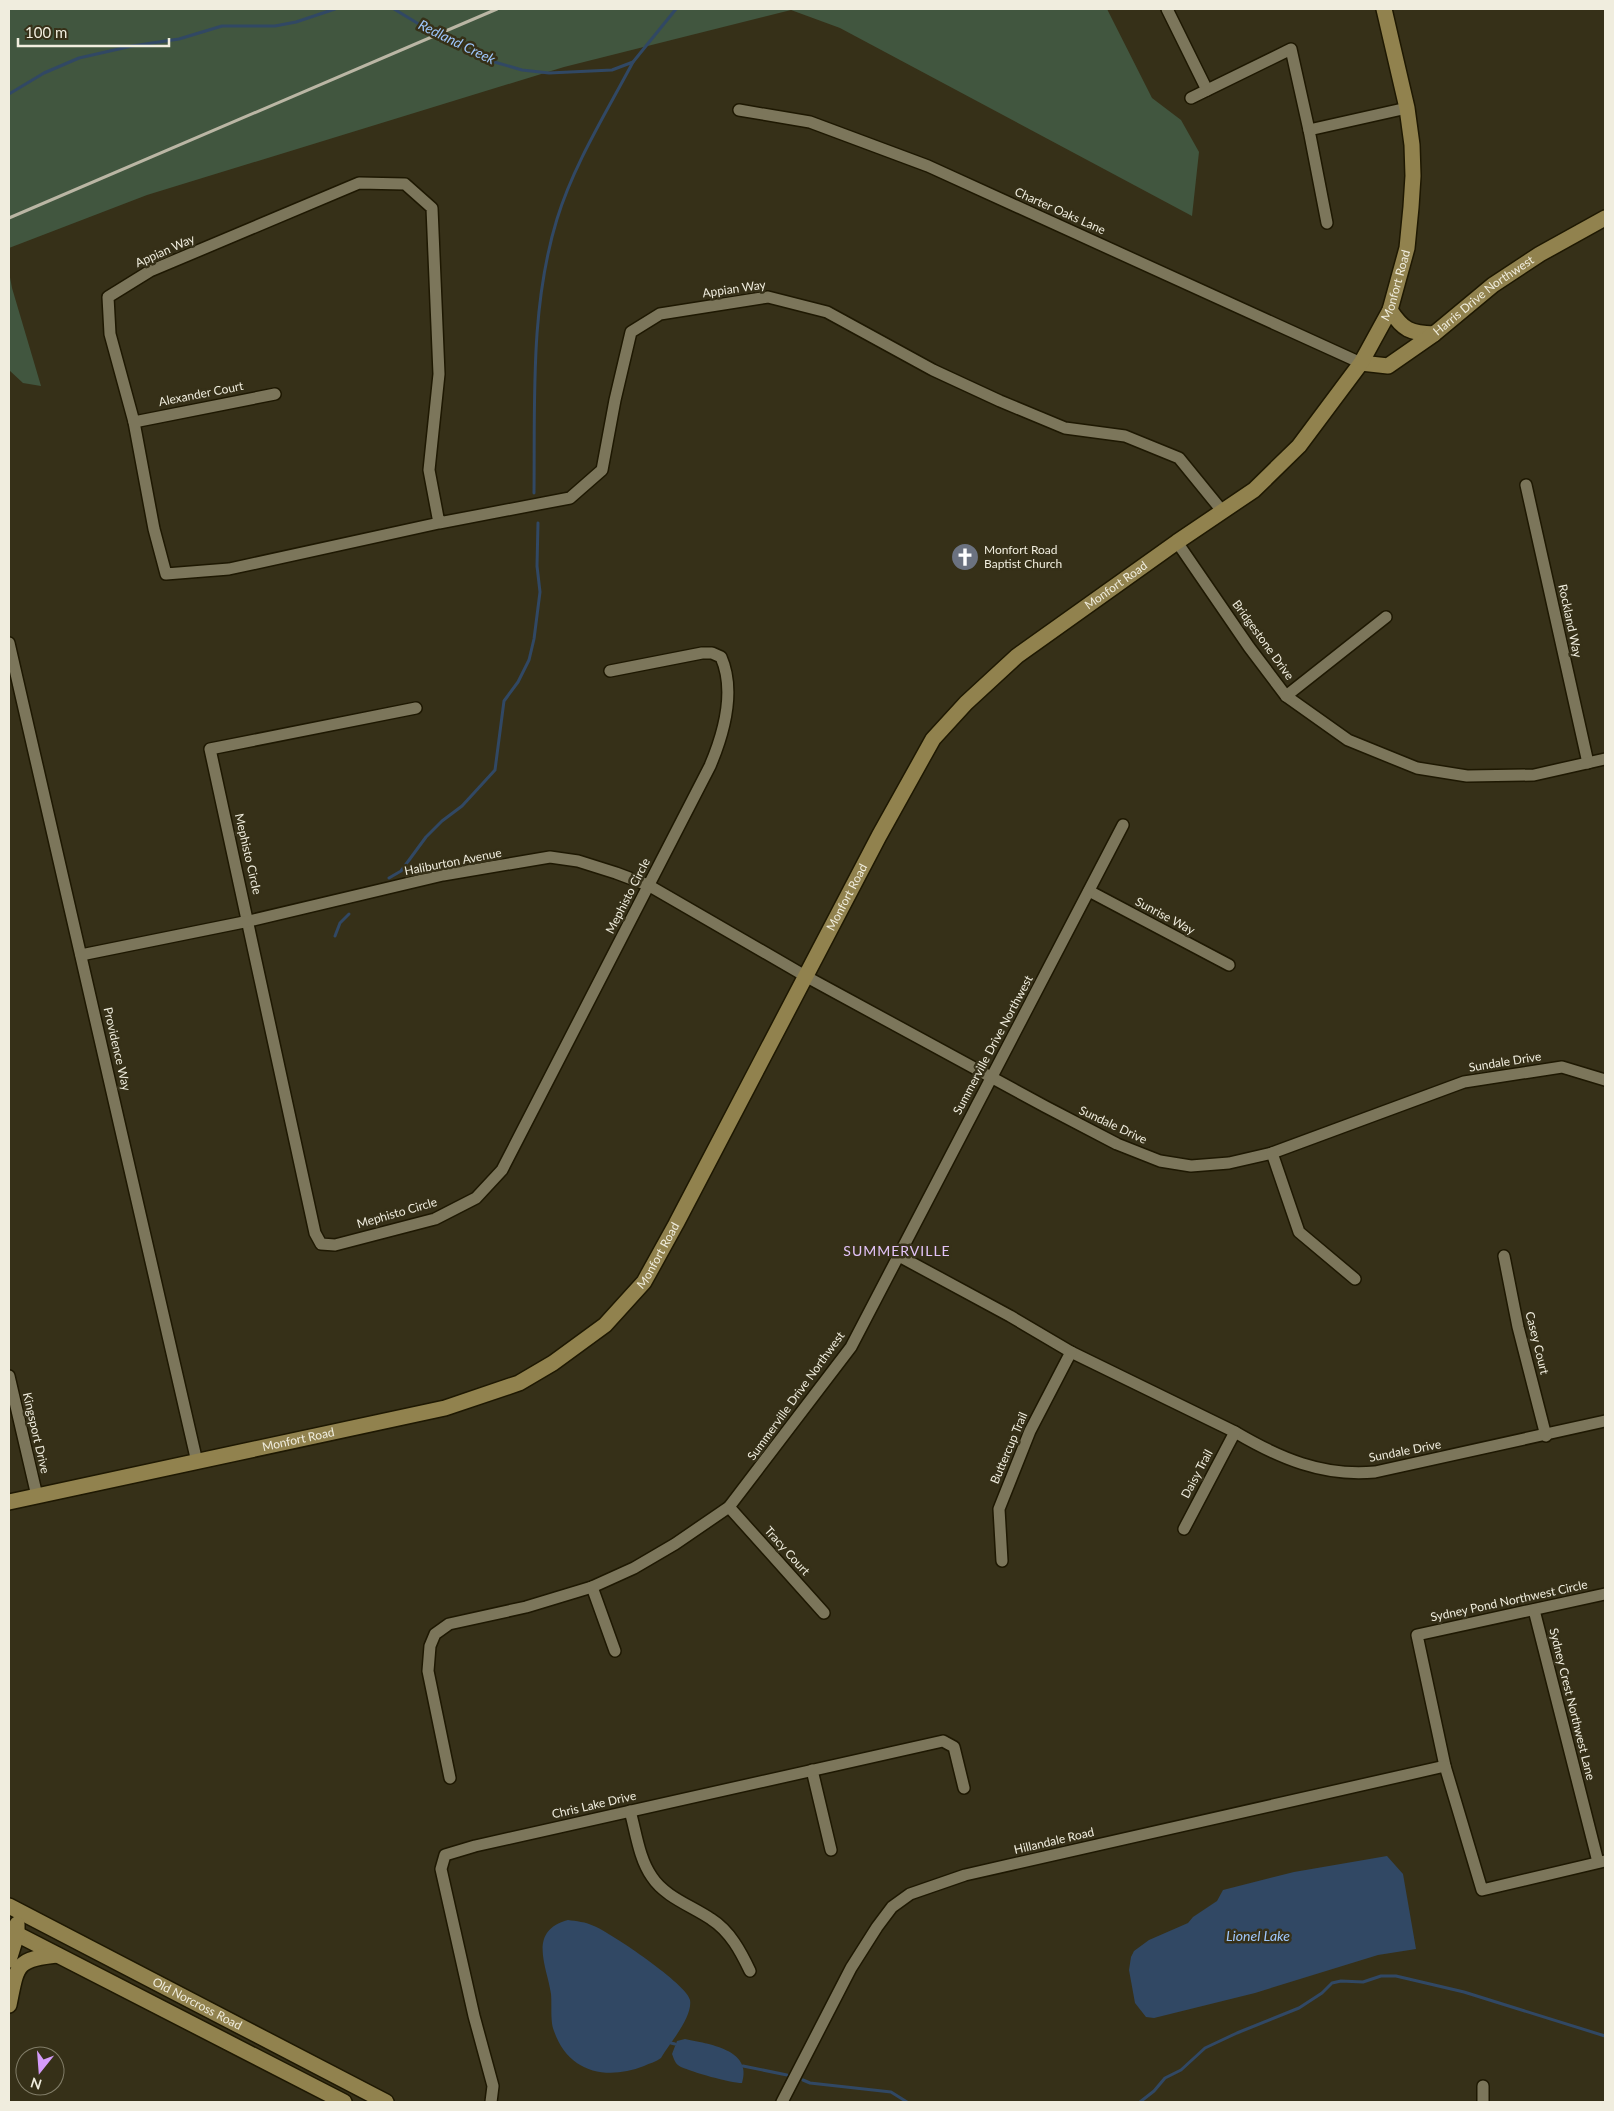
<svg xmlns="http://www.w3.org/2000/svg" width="1614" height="2111" font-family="Lato,sans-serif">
<rect width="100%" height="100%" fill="#363018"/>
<g fill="#41563f">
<polygon points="9,9 1107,9 1152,98 1181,120 1199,152 1192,216 840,28 791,10 564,67 147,195 9,248"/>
<polygon points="9,272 12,288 41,386 23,383 9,370"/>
</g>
<g fill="#314864">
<polygon points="1387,1856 1403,1874 1416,1949 1378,1955 1255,1993 1154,2018 1146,2017 1135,2003 1129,1970 1131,1957 1134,1951 1149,1940 1188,1923 1193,1917 1217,1901 1223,1890 1294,1872"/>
<path d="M568,1920C576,1921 586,1922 594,1926C611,1933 688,1985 690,2000C693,2017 669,2044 661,2058C656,2062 650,2063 644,2066C606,2081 568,2072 554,2031C550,2022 552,2005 551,1994C547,1966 527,1931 568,1920Z"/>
<path d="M685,2039C708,2044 753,2049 742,2083C730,2083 692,2072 681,2067C675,2064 674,2059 672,2054L677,2041Z"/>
</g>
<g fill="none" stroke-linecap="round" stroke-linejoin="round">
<g stroke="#314864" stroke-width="3">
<polyline points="394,9 432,32 491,61 522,70 549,73 612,70 633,62 676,9"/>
<polyline points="9,94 44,73 79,58 132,46 179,39 222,26 275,26 296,22 335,9"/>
<path d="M534,493C535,401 530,307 557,219C574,164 606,113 633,62"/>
<polyline points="389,878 401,871 426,837 442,821 462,806 495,770 504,701 518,682 529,660 534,639 540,592 537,566 538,523"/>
<polyline points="335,936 340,923 349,914"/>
<polyline points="671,2043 675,2044"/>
<polyline points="743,2066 787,2075"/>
<polyline points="803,2080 810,2083 891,2092 907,2102"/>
<polyline points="1140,2102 1154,2091 1165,2078 1181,2070 1205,2048 1237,2033 1299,2008 1322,1993 1332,1983 1341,1981 1363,1982 1381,1976 1396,1976 1464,1992 1605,2036"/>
</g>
<g stroke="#1e1802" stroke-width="14">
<g id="street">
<polyline points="1167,9 1207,90"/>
<polyline points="1191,98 1291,49 1309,130"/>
<polyline points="739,110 810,122 928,166 1361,363"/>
<polyline points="1327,223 1309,130 1407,108"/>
<polyline points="134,422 275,394"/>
<polyline points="1526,485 1588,763"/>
<polyline points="439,523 429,470 439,374 432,208 405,184 359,183 150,271 108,297 110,334 134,422 154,529 166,574 229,569 439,523 570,498 602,470 615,400 631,332 660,314 768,297 827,312 933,370 1000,401 1065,428 1125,436 1179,458 1223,512"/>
<polyline points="1177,542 1249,647 1286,696 1348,740 1417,768 1467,776 1534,775 1605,759"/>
<polyline points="9,643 197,1462"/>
<polyline points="1286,696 1386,617"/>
<path d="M416,708L210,749L315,1233L321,1244L335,1245L435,1219L476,1198L502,1170L710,766C724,733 736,691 721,657L712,653H702L610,671"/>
<polyline points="1089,891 1229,965"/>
<polyline points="81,955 249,921 443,875 550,857 578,861 616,873 648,885 807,977 1046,1107 1117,1144 1160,1161 1191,1166 1229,1163 1272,1153 1464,1082 1562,1067 1605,1080"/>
<polyline points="1272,1153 1299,1232 1355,1279"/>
<path d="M899,1256L1010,1316L1071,1352L1235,1432C1279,1458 1323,1477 1375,1472L1605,1421"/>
<polyline points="1504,1256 1518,1327 1546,1436"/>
<polyline points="9,1376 37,1496"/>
<polyline points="729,1507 824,1613"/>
<polyline points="1184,1529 1235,1432"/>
<polyline points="1002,1561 999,1509 1030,1431 1071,1352"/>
<polyline points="592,1587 615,1651"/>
<polyline points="1605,1594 1417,1635 1445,1766 1482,1890 1605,1861"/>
<polyline points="1534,1610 1598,1862"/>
<polyline points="812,1770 831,1850"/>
<polyline points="450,1778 428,1671 430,1646 435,1634 449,1624 526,1607 592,1587 634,1568 675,1544 729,1507 851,1347 1123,825"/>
<path d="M630,1811C636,1832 639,1859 652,1877C665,1897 692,1906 711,1919C730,1931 741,1952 750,1971"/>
<polyline points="491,2102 493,2086 474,2016 441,1869 445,1855 475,1846 943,1741 954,1747 964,1788"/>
<polyline points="782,2102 851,1968 877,1927 892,1907 910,1894 965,1875 1445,1766"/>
<polyline points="1483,2102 1483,2086"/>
</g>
</g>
<g stroke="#1e1802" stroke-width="18">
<g id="secondary">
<path d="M1390,310C1403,330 1410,333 1434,334"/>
<path id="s1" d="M1361,363L1388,366L1434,334L1493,285L1540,254L1605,218"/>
<path id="s2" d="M9,1502L445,1408L519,1383L553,1363L605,1325L644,1282L676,1224L879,836L933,739L966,703L1017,656L1177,542L1254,490L1299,446L1361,363L1390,310L1407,248L1411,207L1413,176L1412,145L1407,108L1384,9"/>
<path id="s3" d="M9,1906L386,2102"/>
<polyline points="9,1930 344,2102"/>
<polyline points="9,1960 17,1934 17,1924"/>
<path d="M9,2005C17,1966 15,1959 57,1955"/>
</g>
</g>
<use href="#street" stroke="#7c765b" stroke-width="11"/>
<use href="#secondary" stroke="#91824e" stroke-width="15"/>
<polyline stroke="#bab6a4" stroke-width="3" points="9,218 497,9"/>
</g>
<defs>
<g id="church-disc" transform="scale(1.4375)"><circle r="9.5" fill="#6b7280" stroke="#363018"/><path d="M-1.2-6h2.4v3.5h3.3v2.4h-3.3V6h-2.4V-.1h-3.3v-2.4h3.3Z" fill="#fff"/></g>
</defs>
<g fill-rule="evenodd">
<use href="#church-disc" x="965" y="557"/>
</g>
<g text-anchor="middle" stroke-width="5" stroke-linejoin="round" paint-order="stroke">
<g font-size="12" fill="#f0edde" stroke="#363018">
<text transform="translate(1060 211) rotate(24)" y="4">Charter Oaks Lane</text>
<text transform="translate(165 251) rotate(-24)" y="4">Appian Way</text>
<text dy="4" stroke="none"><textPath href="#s2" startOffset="1961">Monfort Road</textPath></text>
<text transform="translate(734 289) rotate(-8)" y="4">Appian Way</text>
<text dy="4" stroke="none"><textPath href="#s1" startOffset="146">Harris Drive Northwest</textPath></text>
<text transform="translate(201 394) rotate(-11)" y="4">Alexander Court</text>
<text dy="4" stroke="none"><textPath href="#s2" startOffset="1541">Monfort Road</textPath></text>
<text transform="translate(1570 621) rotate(78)" y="4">Rockland Way</text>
<text transform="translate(1263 640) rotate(54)" y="4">Bridgestone Drive</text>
<text transform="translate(248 854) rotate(77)" y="4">Mephisto Circle</text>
<text transform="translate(453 862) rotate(-11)" y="4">Haliburton Avenue</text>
<text transform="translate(628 896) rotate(-63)" y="4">Mephisto Circle</text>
<text dy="4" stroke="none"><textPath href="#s2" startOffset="1121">Monfort Road</textPath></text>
<text transform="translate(1165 916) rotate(28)" y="4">Sunrise Way</text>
<text transform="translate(993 1045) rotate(-62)" y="4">Summerville Drive Northwest</text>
<text transform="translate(117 1049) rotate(77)" y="4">Providence Way</text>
<text transform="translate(1505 1062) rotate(-9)" y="4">Sundale Drive</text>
<text transform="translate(1113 1125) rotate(25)" y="4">Sundale Drive</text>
<text transform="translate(397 1213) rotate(-16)" y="4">Mephisto Circle</text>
<text dy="4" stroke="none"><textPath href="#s2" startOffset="716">Monfort Road</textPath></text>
<text transform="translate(1537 1343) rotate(76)" y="4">Casey Court</text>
<text transform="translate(796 1396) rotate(-54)" y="4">Summerville Drive Northwest</text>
<text transform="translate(36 1433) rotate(77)" y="4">Kingsport Drive</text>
<text dy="4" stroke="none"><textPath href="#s2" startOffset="296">Monfort Road</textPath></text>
<text transform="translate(1009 1448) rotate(-67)" y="4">Buttercup Trail</text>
<text transform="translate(1405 1451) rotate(-11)" y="4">Sundale Drive</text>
<text transform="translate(1197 1474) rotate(-62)" y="4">Daisy Trail</text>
<text transform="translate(787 1551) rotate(48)" y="4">Tracy Court</text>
<text transform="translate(1509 1601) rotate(-12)" y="4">Sydney Pond Northwest Circle</text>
<text transform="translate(1572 1704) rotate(76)" y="4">Sydney Crest Northwest Lane</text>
<text transform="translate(594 1805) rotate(-13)" y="4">Chris Lake Drive</text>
<text transform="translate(1054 1841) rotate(-13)" y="4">Hillandale Road</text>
<text dy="4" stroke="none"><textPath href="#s3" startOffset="212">Old Norcross Road</textPath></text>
</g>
<g font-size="12" fill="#f0edde" stroke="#363018" text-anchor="start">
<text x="984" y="554">Monfort Road<tspan x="984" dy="14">Baptist Church</tspan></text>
</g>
<g font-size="14" font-style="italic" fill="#9ec6fb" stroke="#363018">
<text transform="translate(457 42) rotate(26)" y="5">Redland Creek</text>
<text x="1258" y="1941">Lionel Lake</text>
</g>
<g font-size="14" letter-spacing="1" fill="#e3c3f8" stroke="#363018">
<text x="897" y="1256">SUMMERVILLE</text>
</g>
</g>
<rect width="1614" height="2111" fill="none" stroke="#f0edde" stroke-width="20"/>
<g transform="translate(40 2071) rotate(197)"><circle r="24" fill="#363018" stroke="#807c67"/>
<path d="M0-4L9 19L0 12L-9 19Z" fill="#d59bfa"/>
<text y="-8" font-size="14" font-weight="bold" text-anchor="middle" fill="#f0edde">N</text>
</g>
<path d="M18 38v8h151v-8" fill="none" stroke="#f0edde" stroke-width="2.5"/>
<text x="25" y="38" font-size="15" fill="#f0edde" stroke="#363018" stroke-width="4" paint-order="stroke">100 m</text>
</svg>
